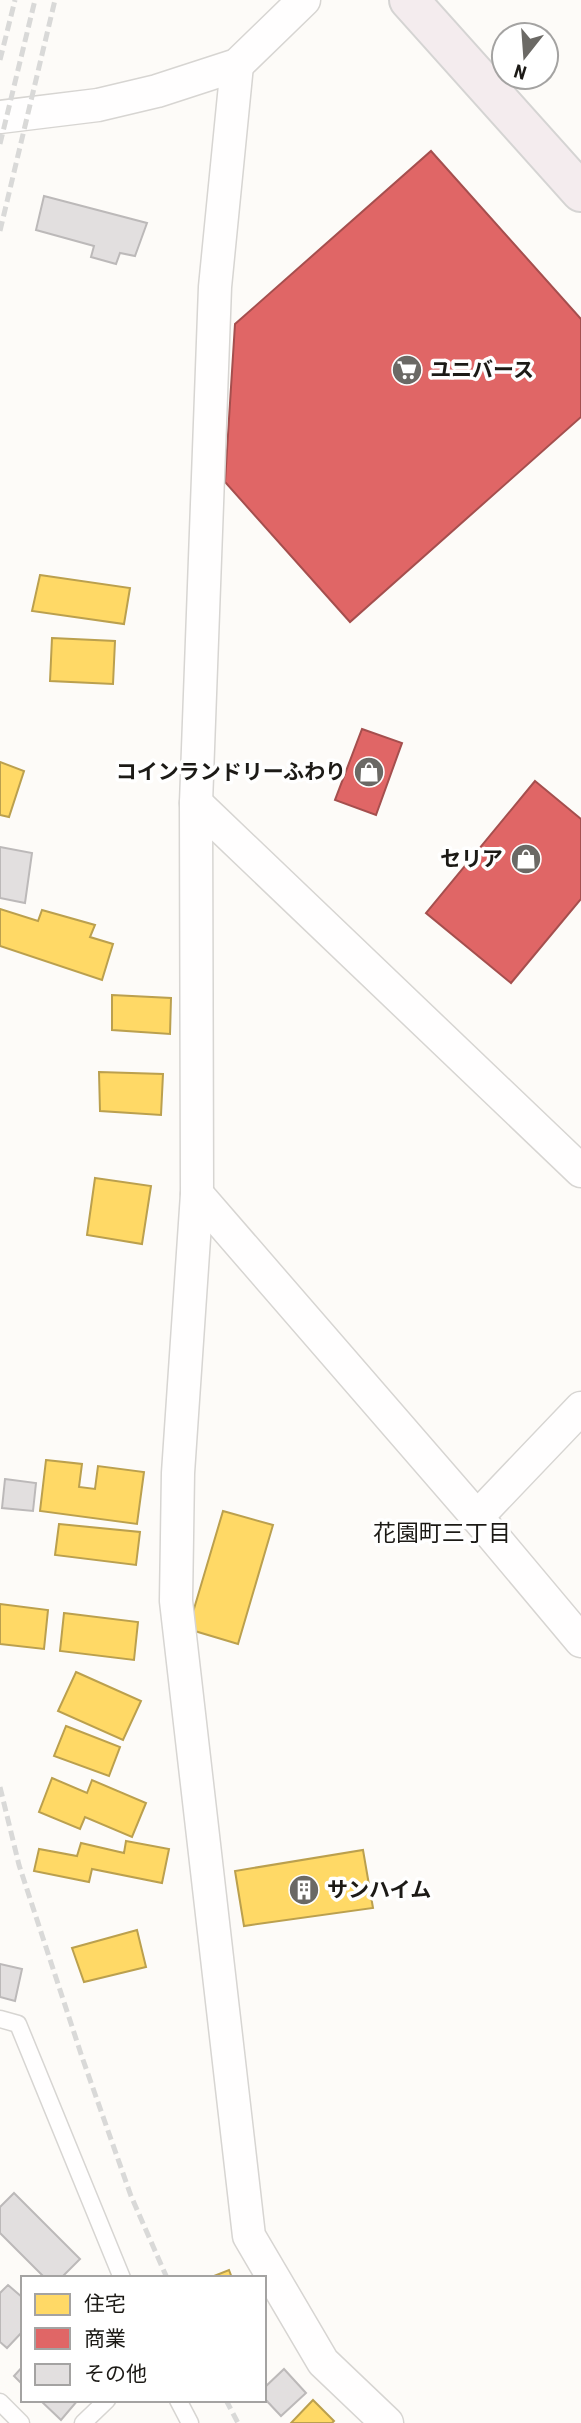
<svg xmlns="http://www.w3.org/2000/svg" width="581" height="2423" font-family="'Roboto Condensed','Noto Sans JP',sans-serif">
<rect width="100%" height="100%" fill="#fdfbf8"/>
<g fill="#ffd966" stroke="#bba04e" stroke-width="2">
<polygon points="40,575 130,588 124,624 32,611"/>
<polygon points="52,638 115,641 113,684 50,681"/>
<polygon points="0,762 24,771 9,817 0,815"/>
<polygon points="0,909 38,921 42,910 95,925 90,937 113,944 102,980 0,946"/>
<polygon points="112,995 171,998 170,1034 112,1030"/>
<polygon points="99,1072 163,1074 161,1115 100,1111"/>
<polygon points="95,1178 151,1186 142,1244 87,1235"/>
<polygon points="46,1460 82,1464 79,1487 95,1489 98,1466 144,1472 137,1524 40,1511"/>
<polygon points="223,1511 273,1525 238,1644 188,1629"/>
<polygon points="59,1524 140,1532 136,1565 55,1555"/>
<polygon points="0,1604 48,1610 44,1649 0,1644"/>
<polygon points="64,1613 138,1622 134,1660 60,1651"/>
<polygon points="76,1672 141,1701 123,1740 58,1711"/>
<polygon points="66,1726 120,1747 109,1776 54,1756"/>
<polygon points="52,1778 87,1793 92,1780 146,1803 132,1837 85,1817 80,1829 39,1812"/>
<polygon points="126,1841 169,1849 162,1883 92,1869 89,1882 34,1871 39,1849 77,1856 81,1843 124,1853"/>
<polygon points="363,1850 373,1908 244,1926 235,1871"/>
<polygon points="137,1930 146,1967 84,1982 72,1948"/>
<polygon points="229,2270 232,2278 209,2278"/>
<polygon points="313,2400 334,2421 332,2423 291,2423"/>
</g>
<g fill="#e06666" stroke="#a54f4e" stroke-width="2">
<polygon points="431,151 581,319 581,417 350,622 225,482 235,324"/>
<polygon points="362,729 402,743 376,815 335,800"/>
<polygon points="535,781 581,819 581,899 511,983 426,913"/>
</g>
<g fill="#e2dfdf" stroke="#bcb9b9" stroke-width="2">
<polygon points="44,196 147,223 135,256 120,253 116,264 91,257 94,246 36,230"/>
<polygon points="0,847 32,853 25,903 0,898"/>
<polygon points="5,1479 36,1483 33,1511 2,1508"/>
<polygon points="0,1964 22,1969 15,2001 0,1997"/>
<polygon points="14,2193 80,2259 61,2278 45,2278 0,2233 0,2207"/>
<polygon points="8,2285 23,2298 23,2331 7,2348 0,2342 0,2293"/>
<polygon points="23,2366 23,2385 14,2376"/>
<polygon points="284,2369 306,2393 281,2416 264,2398 264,2388"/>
<polygon points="40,2400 78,2400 61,2420"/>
</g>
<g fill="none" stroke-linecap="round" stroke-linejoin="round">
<g stroke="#d7d5d2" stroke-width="19">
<g id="service">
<polyline points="0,2019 18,2024 122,2278"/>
<polyline points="178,2400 190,2423"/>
<polyline points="0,2402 21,2423"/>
<polyline points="83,2423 107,2400"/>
</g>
</g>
<g stroke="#d7d5d2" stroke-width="35">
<g id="minor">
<polyline points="237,65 215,287 196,803 197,1194 178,1473 176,1601 249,2236 323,2362 387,2423"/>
<polyline points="0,117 98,105 157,91 237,65 304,0"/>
<polyline points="196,803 581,1171"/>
<polyline points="197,1194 477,1517 581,1641"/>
<polyline points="477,1517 581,1408"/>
</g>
</g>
<g stroke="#d5d4d3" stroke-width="42">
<polyline id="trunk" points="409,0 581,192"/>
</g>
<use href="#service" stroke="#fffefe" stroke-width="16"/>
<use href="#minor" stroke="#fffefe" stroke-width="32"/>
<use href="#trunk" stroke="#f4ecee" stroke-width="38"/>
<g stroke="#d9d9d8" stroke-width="5" stroke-dasharray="10 5" stroke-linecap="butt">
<polyline points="0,60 15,0"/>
<polyline points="0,144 35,0"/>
<polyline points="0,231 55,0"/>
<polyline points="0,1787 19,1865 82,2057 131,2196 167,2278"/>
<polyline points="226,2400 238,2423"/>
</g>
</g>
<defs>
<g id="supermarket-disc" transform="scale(1.575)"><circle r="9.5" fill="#6b6965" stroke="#fff"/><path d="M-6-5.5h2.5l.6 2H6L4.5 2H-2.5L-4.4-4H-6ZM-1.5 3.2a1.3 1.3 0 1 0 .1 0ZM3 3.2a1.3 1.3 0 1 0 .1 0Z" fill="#fff"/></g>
<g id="shop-disc" transform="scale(1.575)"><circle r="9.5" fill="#6b6965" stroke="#fff"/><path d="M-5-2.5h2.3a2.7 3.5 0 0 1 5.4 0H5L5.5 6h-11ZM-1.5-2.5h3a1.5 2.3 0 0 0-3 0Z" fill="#fff"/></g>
<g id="building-disc" transform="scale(1.575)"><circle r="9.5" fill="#6b6965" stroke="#fff"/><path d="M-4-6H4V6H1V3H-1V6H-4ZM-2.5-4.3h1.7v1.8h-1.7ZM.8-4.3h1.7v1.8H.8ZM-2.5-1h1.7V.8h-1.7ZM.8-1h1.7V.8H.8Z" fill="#fff"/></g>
</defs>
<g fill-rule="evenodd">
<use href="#supermarket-disc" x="407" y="370"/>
<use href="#shop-disc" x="369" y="772"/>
<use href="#shop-disc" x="526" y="859"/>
<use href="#building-disc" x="304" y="1890"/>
</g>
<g text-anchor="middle" stroke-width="7" stroke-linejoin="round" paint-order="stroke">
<g font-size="21" font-weight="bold" fill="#1c1a16" stroke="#fff" text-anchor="start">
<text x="430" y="377">ユニバース</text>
<text x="346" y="779" text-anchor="end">コインランドリーふわり</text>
<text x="503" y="866" text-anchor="end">セリア</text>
<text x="327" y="1897">サンハイム</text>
</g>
<g font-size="23" fill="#1c1a16" stroke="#fff">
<text x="442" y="1541">花園町三丁目</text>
</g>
</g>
<rect x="21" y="2276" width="245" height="126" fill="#ffffff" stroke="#a4a3a2" stroke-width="2"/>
<rect x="35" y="2294" width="35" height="21" fill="#ffd966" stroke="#a4a3a2" stroke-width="2"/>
<text x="84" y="2311" font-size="21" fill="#1c1a16">住宅</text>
<rect x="35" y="2328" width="35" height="21" fill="#e06666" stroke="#a4a3a2" stroke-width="2"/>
<text x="84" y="2346" font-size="21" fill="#1c1a16">商業</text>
<rect x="35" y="2364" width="35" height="21" fill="#e2dfdf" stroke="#a4a3a2" stroke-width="2"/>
<text x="84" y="2381" font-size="21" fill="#1c1a16">その他</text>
<g transform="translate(525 56) rotate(197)"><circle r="33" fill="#ffffff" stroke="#a4a3a2" stroke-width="2"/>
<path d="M0-5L12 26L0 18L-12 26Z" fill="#6b6965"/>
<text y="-10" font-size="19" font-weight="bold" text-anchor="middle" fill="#1c1a16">N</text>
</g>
</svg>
